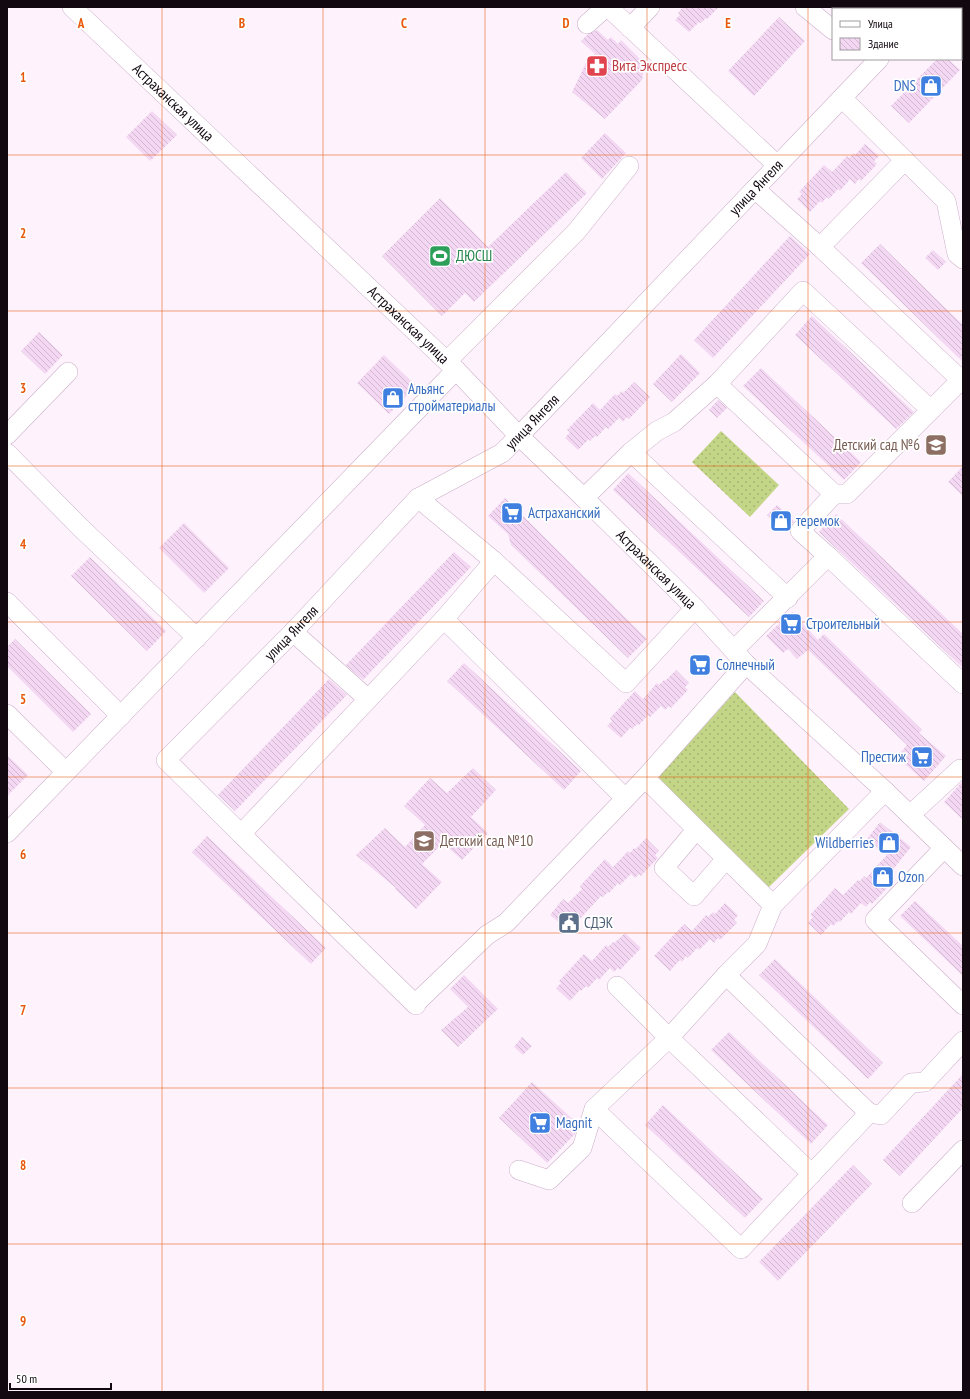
<svg xmlns="http://www.w3.org/2000/svg" width="970" height="1399" font-family="'PT Sans Narrow',sans-serif">
<defs>
<pattern id="grass-dots" width="8" height="8" patternUnits="userSpaceOnUse"><rect width="8" height="8" fill="#c3d586"/><path d="M2 2h.1M6 6h.1" fill="none" stroke="#a6b573" stroke-width="1.8" stroke-linecap="round"/></pattern>
<pattern id="building-back-hatch" width="6" height="6" patternUnits="userSpaceOnUse"><rect width="6" height="6" fill="#f4d8f3"/><path d="M-1 5l2 2M0 0l6 6M5-1l2 2" fill="none" stroke="#d0b8cf"/></pattern>
</defs>
<rect width="100%" height="100%" fill="#fef2fd"/>
<g fill="url(#grass-dots)">
<polygon points="721,431 779,485 750,517 692,462"/>
<polygon points="735,692 849,809 768,888 658,777"/>
</g>
<g fill="url(#building-back-hatch)">
<polygon points="683,7 719,7 707,19 706,18 701,23 699,22 689,32 675,20 680,15 678,13"/>
<polygon points="779,17 805,41 754,96 728,71"/>
<polygon points="597,30 608,40 611,37 618,44 621,40 641,60 644,69 642,80 605,119 572,92 586,63 595,54 581,41 587,35"/>
<polygon points="937,59 948,59 960,70 909,123 891,106"/>
<polygon points="152,111 177,135 150,161 126,137"/>
<polygon points="605,133 626,153 602,179 581,158"/>
<polygon points="865,144 879,156 874,161 877,164 861,181 859,179 855,184 850,179 840,191 838,189 829,199 827,197 822,203 820,201 810,212 797,199 802,194 799,192 824,165 832,172 847,156 849,158 854,153 855,155"/>
<polygon points="566,172 587,193 474,302 465,293 442,316 382,256 440,198 488,247"/>
<polygon points="790,236 810,254 713,358 694,340"/>
<polygon points="880,244 963,325 963,362 861,263"/>
<polygon points="933,250 946,262 938,270 925,258"/>
<polygon points="812,316 914,412 896,429 795,335"/>
<polygon points="39,332 63,355 45,374 21,351"/>
<polygon points="681,354 700,373 672,402 653,384"/>
<polygon points="384,355 416,386 389,414 357,383"/>
<polygon points="761,368 861,462 844,480 743,386"/>
<polygon points="634,382 650,397 629,419 627,417 623,422 619,418 608,429 606,427 597,437 595,436 590,441 589,439 578,450 565,438 570,432 567,430 593,403 600,410 615,394 617,396 622,391 623,393"/>
<polygon points="718,400 727,408 717,418 709,410"/>
<polygon points="963,466 963,496 948,482"/>
<polygon points="628,473 764,601 749,617 613,490"/>
<polygon points="505,498 647,639 628,658 511,545 508,534 488,516"/>
<polygon points="777,505 794,521 785,532 767,515"/>
<polygon points="836,514 963,634 963,668 819,532"/>
<polygon points="184,523 229,568 204,593 159,548"/>
<polygon points="454,552 471,567 363,680 346,665"/>
<polygon points="90,557 166,631 147,651 71,576"/>
<polygon points="792,612 818,640 824,634 922,730 919,733 946,756 924,781 897,757 907,745 808,650 797,659 788,649 783,653 766,636"/>
<polygon points="15,639 91,714 73,732 7,666 7,647"/>
<polygon points="464,663 581,771 564,790 447,681"/>
<polygon points="676,670 689,683 685,687 688,690 671,708 669,706 665,710 661,706 650,717 648,715 639,725 637,724 632,729 631,727 621,738 607,726 612,721 610,718 635,691 643,699 657,683 659,685 664,680 665,681"/>
<polygon points="329,679 347,695 235,811 218,795"/>
<polygon points="7,755 28,775 7,796"/>
<polygon points="473,768 496,790 471,817 488,833 462,860 443,843 422,864 442,882 416,909 395,889 396,888 356,855 385,828 405,847 425,825 404,806 430,778 447,793"/>
<polygon points="963,781 963,820 944,802"/>
<polygon points="880,822 911,847 887,877 889,879 885,884 888,887 872,904 870,902 866,907 861,903 851,914 849,912 840,922 838,921 833,926 831,924 821,935 808,923 813,917 810,915 835,888 843,895 858,880 860,881 864,876 866,878 887,855 867,839"/>
<polygon points="207,836 326,948 311,964 192,852"/>
<polygon points="646,838 659,851 655,855 658,858 641,876 639,874 635,878 631,874 620,885 618,883 609,893 608,892 603,897 601,896 569,931 550,915 563,899 568,903 582,889 580,886 605,859 613,867 628,851 630,853 634,848 636,849"/>
<polygon points="915,901 963,946 963,976 900,916"/>
<polygon points="725,903 738,915 734,920 737,923 720,940 718,938 714,943 710,939 699,950 697,948 688,958 686,956 682,962 680,960 670,971 654,956 684,924 692,931 706,915 708,917 713,912 715,914"/>
<polygon points="625,933 641,948 620,970 618,968 614,972 610,968 599,980 597,978 588,988 586,986 581,991 580,990 570,1001 556,988 561,983 559,981 584,954 592,961 606,945 608,947 613,942 614,943"/>
<polygon points="775,959 883,1063 868,1079 759,975"/>
<polygon points="464,975 498,1009 458,1047 441,1030 468,1007 450,989"/>
<polygon points="729,1032 828,1125 811,1144 711,1050"/>
<polygon points="522,1037 532,1046 523,1055 514,1047"/>
<polygon points="963,1074 963,1108 900,1176 883,1160"/>
<polygon points="532,1082 578,1124 575,1134 547,1163 499,1118"/>
<polygon points="663,1105 763,1199 745,1218 645,1125"/>
<polygon points="853,1165 872,1184 778,1281 759,1262"/>
</g>
<g fill="none" stroke-linecap="round" stroke-linejoin="round">
<g stroke="#cbafc8" stroke-width="20">
<g id="minor">
<path id="s1" d="M72,7L456,370L519,436L584,498L695,608L746,664L885,791L963,866"/>
<polyline points="608,7 777,165"/>
<polyline points="805,7 833,30"/>
<polyline points="930,9 932,7"/>
<polyline points="587,24 606,7"/>
<polyline points="961,24 963,26"/>
<polyline points="630,28 650,7"/>
<polyline points="842,98 946,201 957,254 963,259"/>
<polyline points="755,189 820,247 905,160"/>
<polyline points="447,361 576,232 629,166"/>
<polyline points="7,435 68,372"/>
<polyline points="631,452 657,431 674,422 717,384"/>
<polyline points="7,453 81,528 197,638"/>
<polyline points="834,494 847,494 931,410"/>
<polyline points="418,498 494,561 626,683 695,608"/>
<polyline points="584,498 631,452 788,598"/>
<polyline points="828,556 963,684"/>
<path id="s2" d="M494,561L444,619L241,834L166,760L293,632L418,498L502,453L519,436L879,59"/>
<polyline points="7,602 121,716"/>
<polyline points="444,619 625,798"/>
<polyline points="293,632 368,699"/>
<polyline points="734,650 828,556 800,531 834,494 717,384 803,291 931,410 961,380 820,247"/>
<polyline points="7,714 66,772"/>
<polyline points="645,778 773,905"/>
<polyline points="885,791 773,905 757,944 726,975 669,1038 594,1109 741,1249 869,1113 881,1115 911,1083 925,1082 963,1041"/>
<polyline points="910,815 960,769 963,770"/>
<polyline points="696,830 664,868 694,896 726,859"/>
<polyline points="7,833 456,370"/>
<polyline points="241,834 416,1005"/>
<polyline points="944,848 875,920 963,1005"/>
<polyline points="726,975 869,1113"/>
<polyline points="617,986 669,1038 812,1174"/>
<polyline points="416,1003 487,935 506,923 645,778 746,664"/>
<polyline points="519,1170 549,1180 582,1148 594,1109"/>
<polyline points="912,1203 963,1150"/>
</g>
</g>
<use href="#minor" stroke="#fff" stroke-width="19"/>
</g>
<path fill="none" stroke="#e8590c" stroke-width="1" stroke-opacity="0.55" d="M162,7V1392M323,7V1392M485,7V1392M647,7V1392M808,7V1392M7,155H963M7,311H963M7,466H963M7,622H963M7,777H963M7,933H963M7,1088H963M7,1244H963"/>
<defs>
<g id="pharmacy-square" transform="scale(1.15)"><rect x="-9" y="-9" width="18" height="18" rx="4" fill="#e0444e" stroke="#fff"/><path d="M-2-6h4v4h4v4h-4v4h-4v-4h-4v-4h4Z" fill="#fff"/></g>
<g id="shop-square" transform="scale(1.15)"><rect x="-9" y="-9" width="18" height="18" rx="4" fill="#3f7fe0" stroke="#fff"/><path d="M-5-2.5h2.3a2.7 3.5 0 0 1 5.4 0H5L5.5 6h-11ZM-1.5-2.5h3a1.5 2.3 0 0 0-3 0Z" fill="#fff"/></g>
<g id="stadium-square" transform="scale(1.15)"><rect x="-9" y="-9" width="18" height="18" rx="4" fill="#2e9e5b" stroke="#fff"/><path d="M0-5a6.5 5 0 1 0 0 10a6.5 5 0 1 0 0-10ZM-3.5-1.8h7v3.6h-7Z" fill="#fff"/></g>
<g id="school-square" transform="scale(1.15)"><rect x="-9" y="-9" width="18" height="18" rx="4" fill="#8d6e63" stroke="#fff"/><path d="M0-5L7-2L0 1L-7-2ZM-4 1L0 2.5L4 1V4Q0 6-4 4Z" fill="#fff"/></g>
<g id="supermarket-square" transform="scale(1.15)"><rect x="-9" y="-9" width="18" height="18" rx="4" fill="#3f7fe0" stroke="#fff"/><path d="M-6-5.5h2.5l.6 2H6L4.5 2H-2.5L-4.4-4H-6ZM-1.5 3.2a1.3 1.3 0 1 0 .1 0ZM3 3.2a1.3 1.3 0 1 0 .1 0Z" fill="#fff"/></g>
<g id="civic-square" transform="scale(1.15)"><rect x="-9" y="-9" width="18" height="18" rx="4" fill="#5c6f8a" stroke="#fff"/><path d="M-.6-6.5H3V-4.5H.6V-3L4-1V1h2V6H-6V1h2V-1L-.6-3ZM-1.2 2.5V6h2.4V2.5Z" fill="#fff"/></g>
</defs>
<g fill-rule="evenodd">
<use href="#pharmacy-square" x="597" y="66"/>
<use href="#shop-square" x="931" y="86"/>
<use href="#stadium-square" x="440" y="256"/>
<use href="#shop-square" x="393" y="398"/>
<use href="#school-square" x="936" y="445"/>
<use href="#supermarket-square" x="512" y="513"/>
<use href="#shop-square" x="781" y="521"/>
<use href="#supermarket-square" x="791" y="624"/>
<use href="#supermarket-square" x="700" y="665"/>
<use href="#supermarket-square" x="922" y="757"/>
<use href="#school-square" x="424" y="841"/>
<use href="#shop-square" x="889" y="843"/>
<use href="#shop-square" x="883" y="877"/>
<use href="#civic-square" x="569" y="923"/>
<use href="#supermarket-square" x="540" y="1123"/>
</g>
<g text-anchor="middle" stroke-width="3.5" stroke-linejoin="round" paint-order="stroke">
<g font-size="15" fill="#be3a42" stroke="#fff" text-anchor="start">
<text x="612" y="71">Вита Экспресс</text>
</g>
<g font-size="15" fill="#366cbe" stroke="#fff" text-anchor="start">
<text x="916" y="91" text-anchor="end">DNS</text>
<text x="408" y="394">Альянс<tspan x="408" dy="17">стройматериалы</tspan></text>
<text x="528" y="518">Астраханский</text>
<text x="796" y="526">теремок</text>
<text x="806" y="629">Строительный</text>
<text x="716" y="670">Солнечный</text>
<text x="906" y="762" text-anchor="end">Престиж</text>
<text x="874" y="848" text-anchor="end">Wildberries</text>
<text x="898" y="882">Ozon</text>
<text x="556" y="1128">Magnit</text>
</g>
<g font-size="15" fill="#110810" stroke="#fff">
<text dy="5" stroke="none"><textPath href="#s1" startOffset="139">Астраханская улица</textPath></text>
<text dy="5" stroke="none"><textPath href="#s2" startOffset="1304">улица Янгеля</textPath></text>
<text dy="5" stroke="none"><textPath href="#s1" startOffset="463">Астраханская улица</textPath></text>
<text dy="5" stroke="none"><textPath href="#s2" startOffset="980">улица Янгеля</textPath></text>
<text dy="5" stroke="none"><textPath href="#s1" startOffset="811">Астраханская улица</textPath></text>
<text dy="5" stroke="none"><textPath href="#s2" startOffset="656">улица Янгеля</textPath></text>
</g>
<g font-size="15" fill="#27864d" stroke="#fff" text-anchor="start">
<text x="456" y="261">ДЮСШ</text>
</g>
<g font-size="15" fill="#785e54" stroke="#fff" text-anchor="end">
<text x="920" y="450">Детский сад №6</text>
<text x="440" y="846" text-anchor="start">Детский сад №10</text>
</g>
<g font-size="15" fill="#4e5e75" stroke="#fff" text-anchor="start">
<text x="584" y="928">СДЭК</text>
</g>
</g>
<g font-size="13" text-anchor="middle" font-weight="bold" fill="#e8590c" stroke="#fff" stroke-width="3.5" stroke-linejoin="round" paint-order="stroke">
<text x="81" y="28">A</text>
<text x="242" y="28">B</text>
<text x="404" y="28">C</text>
<text x="566" y="28">D</text>
<text x="728" y="28">E</text>
<text x="23" y="82">1</text>
<text x="23" y="238">2</text>
<text x="23" y="393">3</text>
<text x="23" y="549">4</text>
<text x="23" y="704">5</text>
<text x="23" y="859">6</text>
<text x="23" y="1015">7</text>
<text x="23" y="1170">8</text>
<text x="23" y="1326">9</text>
</g>
<rect width="970" height="1399" fill="none" stroke="#110810" stroke-width="16"/>
<rect x="832" y="8" width="130" height="52" fill="#ffffff" stroke="#a09c9f"/>
<rect x="840" y="21" width="20" height="6" fill="#ffffff" stroke="#a09c9f"/>
<text x="868" y="28" font-size="12" fill="#110810">Улица</text>
<rect x="840" y="38" width="20" height="12" fill="url(#building-back-hatch)" stroke="#a09c9f"/>
<text x="868" y="48" font-size="12" fill="#110810">Здание</text>
<path d="M10 1383v6h101v-6" fill="none" stroke="#110810" stroke-width="2"/>
<text x="16" y="1383" font-size="12" fill="#110810" stroke="#ffffff" stroke-width="3" paint-order="stroke">50 m</text>
</svg>
